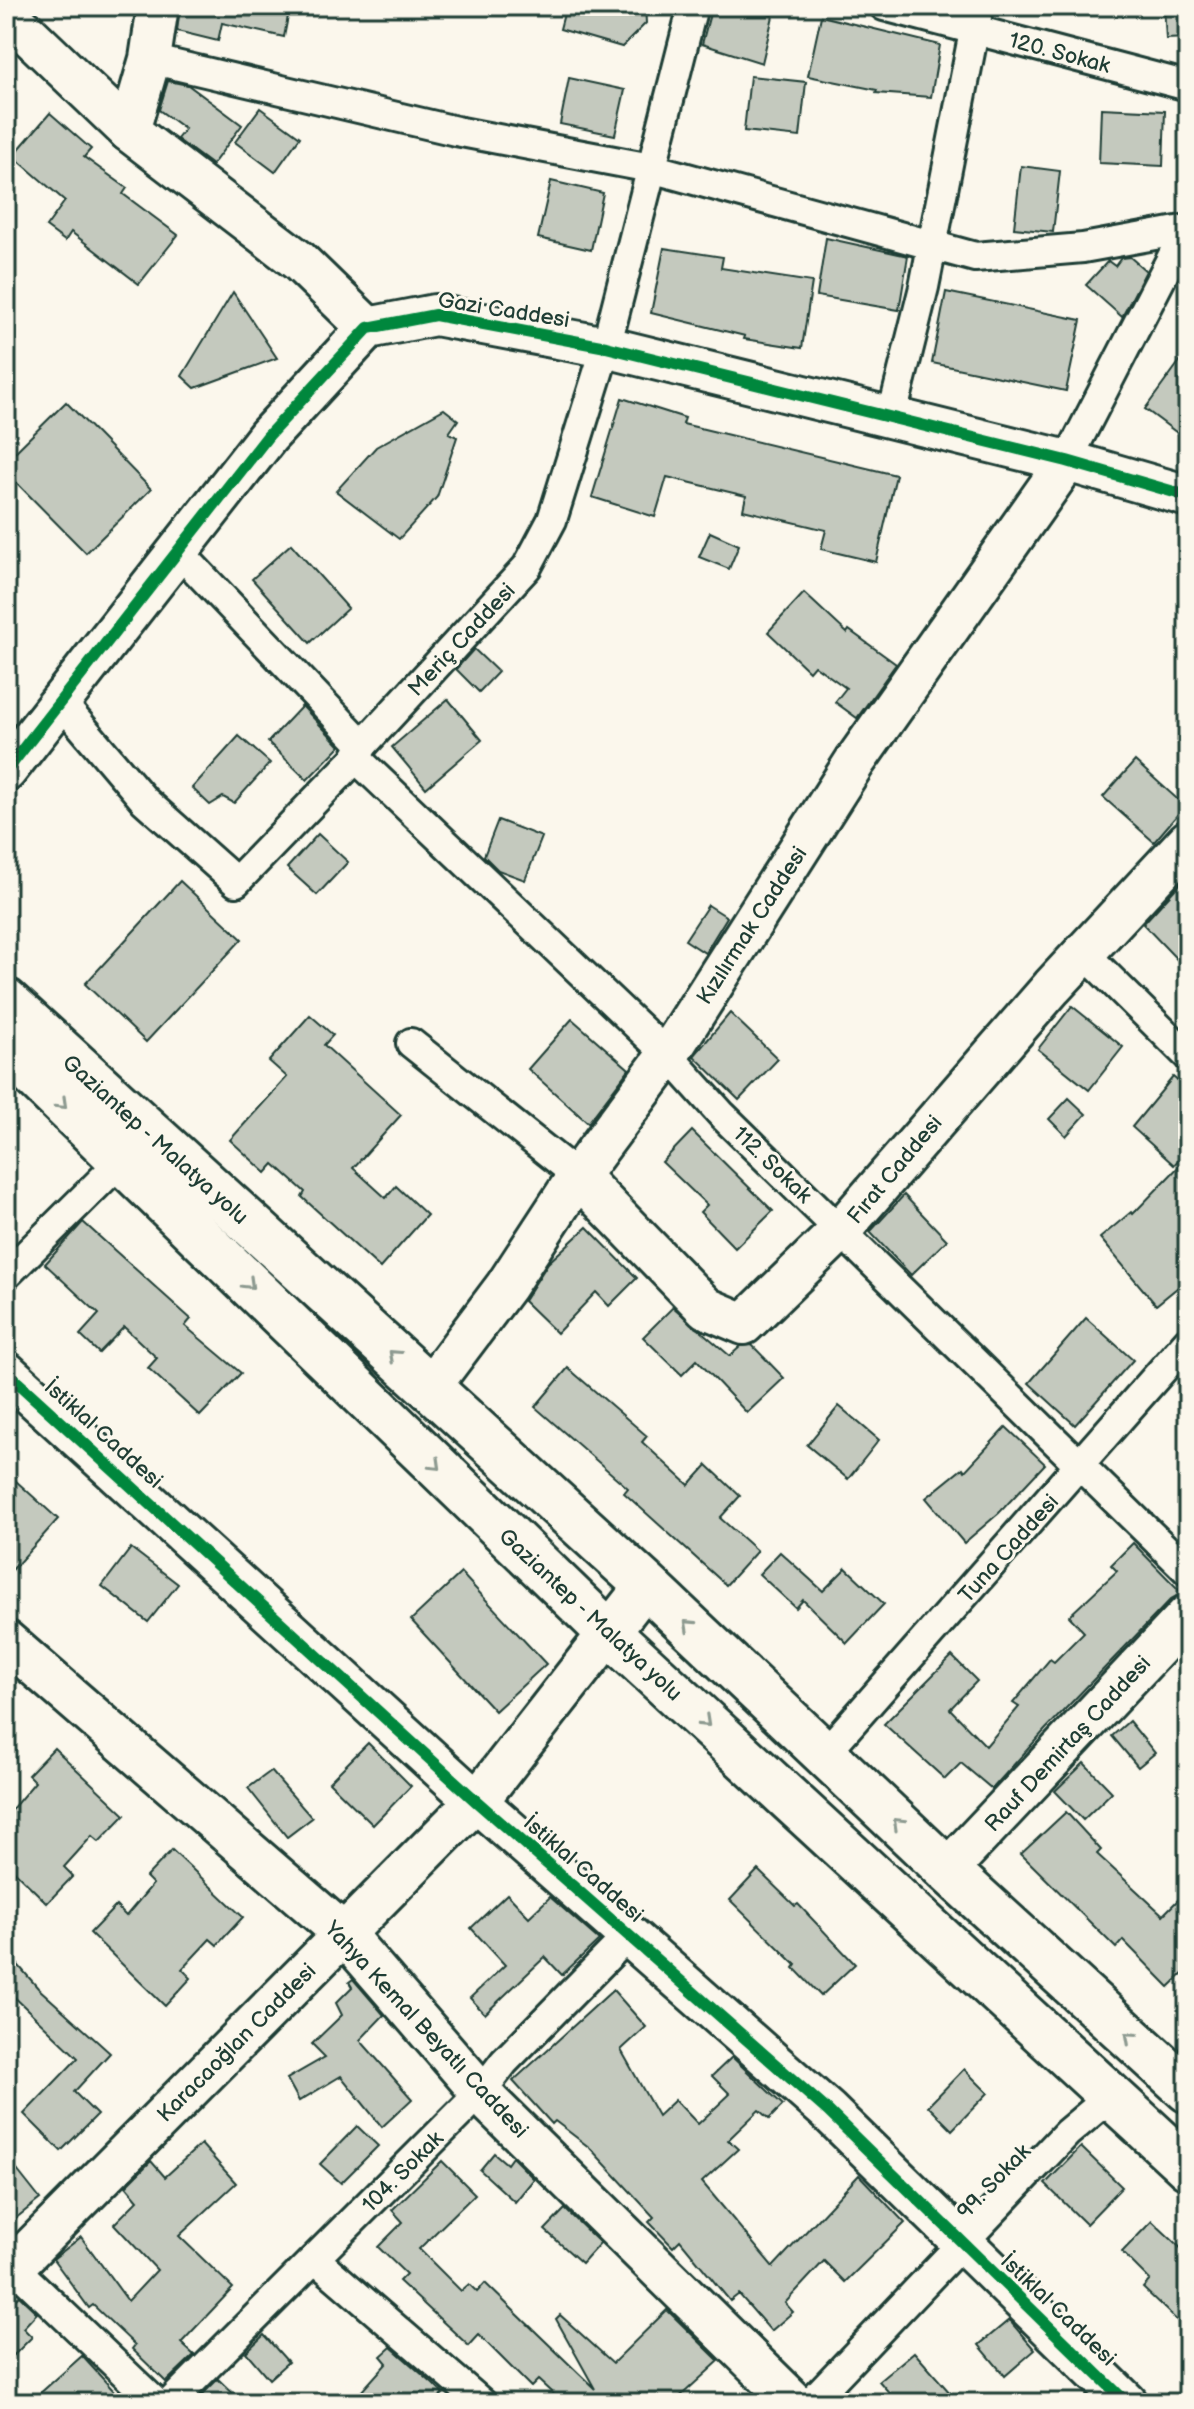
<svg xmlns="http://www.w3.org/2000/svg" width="1194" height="2409" font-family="'Balsamiq Sans',sans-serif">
<rect width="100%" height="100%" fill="#fbf7ec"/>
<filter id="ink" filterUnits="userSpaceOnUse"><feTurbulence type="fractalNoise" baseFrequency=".0125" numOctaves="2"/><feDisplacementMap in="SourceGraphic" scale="16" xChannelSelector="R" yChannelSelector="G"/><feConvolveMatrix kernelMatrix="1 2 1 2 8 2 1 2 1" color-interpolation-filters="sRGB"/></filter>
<g filter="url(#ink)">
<g fill="#c4c9be" stroke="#1f3d34" stroke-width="2">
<polygon points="180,6 290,6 284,37 222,23 218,41 177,31"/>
<polygon points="566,6 645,6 646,23 622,47 560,29"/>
<polygon points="712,6 748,6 773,16 762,63 702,44"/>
<polygon points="1164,6 1188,6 1188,38 1166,39"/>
<polygon points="821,16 940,45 931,97 876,93 877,90 808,76"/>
<polygon points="750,76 806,82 800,137 744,131"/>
<polygon points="569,78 625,90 615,135 560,124"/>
<polygon points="168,81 188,85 242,125 212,165 177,139 185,129 159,110"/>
<polygon points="260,108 300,137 275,172 235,142"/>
<polygon points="1101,108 1165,111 1163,166 1099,163"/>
<polygon points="50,113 91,149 84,157 127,188 123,194 178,235 139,284 71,232 65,241 46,227 65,201 13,156"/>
<polygon points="1021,166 1060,171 1053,232 1014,228"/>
<polygon points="551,181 603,193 591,250 538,238"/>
<polygon points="826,238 908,256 899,310 817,296"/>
<polygon points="664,248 723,257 721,268 812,282 802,348 744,339 745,336 651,313"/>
<polygon points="1130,257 1146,271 1122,317 1086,285 1108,261 1115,266 1121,258"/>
<polygon points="233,292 277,358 195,388 182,376"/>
<polygon points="946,292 1081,320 1066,391 932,363"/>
<polygon points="1188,350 1188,441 1145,409"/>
<polygon points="622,398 685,418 683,424 896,475 876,562 821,549 826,530 743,510 746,496 667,477 655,517 592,497"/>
<polygon points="66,402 151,489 86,553 6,472 6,461"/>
<polygon points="444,409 458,420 449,433 457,437 437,497 399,539 336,491 376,447"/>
<polygon points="710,532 739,545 729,569 699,557"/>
<polygon points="291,544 348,608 310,643 252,579"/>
<polygon points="804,593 847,633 849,630 896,664 857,718 835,702 846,688 814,665 809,671 768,632"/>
<polygon points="474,649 498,672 479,692 456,669"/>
<polygon points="448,699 482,740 426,788 392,747"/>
<polygon points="302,706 340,746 307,780 268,742"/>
<polygon points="239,736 270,763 234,803 223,797 210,805 192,788"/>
<polygon points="1135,761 1185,806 1154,842 1103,797"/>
<polygon points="498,820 542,837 525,880 498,870 484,856"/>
<polygon points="318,834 348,862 317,895 287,868"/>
<polygon points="1188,875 1188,971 1143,924"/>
<polygon points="180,881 242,939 146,1042 85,984"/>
<polygon points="708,905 727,917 705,953 685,940"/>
<polygon points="1072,1006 1123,1047 1089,1090 1038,1049"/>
<polygon points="730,1013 778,1059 739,1100 694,1056"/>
<polygon points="310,1015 333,1035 324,1045 401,1115 353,1168 386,1198 396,1186 427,1215 380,1268 302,1197 305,1192 274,1164 266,1173 230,1140 287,1077 269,1061"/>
<polygon points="572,1019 629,1069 588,1123 528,1069"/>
<polygon points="1173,1077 1188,1090 1188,1149 1174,1165 1132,1127"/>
<polygon points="1069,1098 1086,1114 1066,1136 1049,1119"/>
<polygon points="692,1131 773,1211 735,1248 700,1212 707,1205 662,1162"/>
<polygon points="1188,1157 1188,1279 1156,1305 1100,1238 1131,1212 1133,1214"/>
<polygon points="904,1195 947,1240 911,1275 870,1232"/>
<polygon points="83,1222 191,1319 185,1326 241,1373 200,1416 148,1368 157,1358 124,1327 99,1353 80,1335 99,1314 45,1264"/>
<polygon points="587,1227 637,1278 609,1306 596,1292 557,1333 524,1301 548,1263"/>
<polygon points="673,1307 730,1356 741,1346 752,1345 784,1378 747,1413 697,1360 682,1375 643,1337"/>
<polygon points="1086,1318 1133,1360 1075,1425 1029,1383"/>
<polygon points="568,1368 647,1436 642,1442 689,1485 707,1465 740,1496 720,1518 757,1551 726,1585 624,1493 628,1488 535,1407"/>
<polygon points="839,1406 879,1440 848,1479 807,1445"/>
<polygon points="1006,1427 1045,1464 999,1513 964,1543 926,1498 963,1468 965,1471"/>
<polygon points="16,1481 58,1519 6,1577 6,1492"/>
<polygon points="1133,1543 1182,1593 1171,1599 1045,1730 992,1789 961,1763 945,1779 884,1724 952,1656 977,1681 950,1709 986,1746 1019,1707 1013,1703 1050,1659 1054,1662 1084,1632 1069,1616 1117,1571 1111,1565"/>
<polygon points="131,1548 178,1584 148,1622 102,1586"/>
<polygon points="780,1552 823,1591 846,1568 884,1604 847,1643 803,1600 796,1608 759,1574"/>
<polygon points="461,1573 546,1664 495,1711 411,1620"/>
<polygon points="1129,1721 1155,1753 1138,1767 1112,1736"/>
<polygon points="368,1743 411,1786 373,1825 329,1782"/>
<polygon points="54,1748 125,1815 99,1842 92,1836 64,1867 73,1876 47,1903 6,1863 6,1816 35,1782 28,1775"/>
<polygon points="1084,1763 1112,1792 1083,1820 1055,1791"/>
<polygon points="271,1771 312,1818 287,1837 248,1788"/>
<polygon points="1066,1812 1101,1850 1097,1854 1163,1915 1188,1890 1188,1969 1169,1987 1123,1940 1116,1948 1021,1854"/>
<polygon points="172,1850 243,1917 217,1945 210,1939 182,1969 191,1978 165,2006 90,1933 116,1906 126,1916 153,1884 146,1877"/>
<polygon points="758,1870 795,1906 798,1904 855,1964 821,1996 794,1968 796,1965 730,1900"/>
<polygon points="507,1894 529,1917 550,1897 599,1940 562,1975 545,1957 485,2014 470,1998 505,1965 471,1928"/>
<polygon points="6,1951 38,1988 110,2053 74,2092 97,2115 61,2151 24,2114 78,2058 6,1989"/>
<polygon points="353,1979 384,2015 360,2040 412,2099 382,2127 341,2076 299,2101 287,2079 325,2057 312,2044 342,2015 336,2003 352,1987 349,1982"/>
<polygon points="613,1990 646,2027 621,2050 658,2116 675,2100 698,2124 730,2094 712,2076 732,2057 783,2105 769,2119 759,2110 728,2140 738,2149 702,2182 773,2267 859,2175 905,2223 845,2282 824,2261 785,2303 793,2312 771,2331 739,2294 730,2301 680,2240 673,2247 649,2222 654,2217 590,2148 555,2121 552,2124 513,2081"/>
<polygon points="964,2069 988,2093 952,2130 928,2106"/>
<polygon points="357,2126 378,2146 341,2183 320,2164"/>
<polygon points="201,2144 236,2183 179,2236 233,2288 181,2343 194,2355 166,2382 132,2349 135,2345 93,2305 89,2308 53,2259 81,2237 128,2301 157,2270 114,2224 138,2200 126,2186 151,2161 165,2177"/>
<polygon points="1081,2147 1122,2187 1086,2224 1045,2184"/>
<polygon points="494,2153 507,2164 512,2157 534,2179 515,2202 480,2170"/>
<polygon points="6,2156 40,2199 6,2226"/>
<polygon points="442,2161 475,2194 419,2249 461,2291 469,2284 477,2292 485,2283 595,2389 556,2319 560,2315 613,2363 667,2310 719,2361 673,2403 563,2403 538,2380 531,2387 479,2335 469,2346 399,2281 406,2274 378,2247 403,2222 392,2210"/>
<polygon points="565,2209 600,2243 582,2263 545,2230"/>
<polygon points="1152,2221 1188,2255 1188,2331 1143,2288 1150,2280 1122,2252"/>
<polygon points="19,2296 37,2313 23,2328 32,2337 6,2363 6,2308"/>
<polygon points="1009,2320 1035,2350 1005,2376 979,2345"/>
<polygon points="264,2335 288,2362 269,2379 246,2352"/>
<polygon points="391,2347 433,2384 443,2394 433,2403 351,2403 387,2363 381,2356"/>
<polygon points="914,2352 959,2403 898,2403 879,2381"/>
<polygon points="82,2356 125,2403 29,2403"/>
<polygon points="218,2379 243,2403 201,2403 198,2399"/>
</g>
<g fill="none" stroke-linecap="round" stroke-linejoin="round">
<g stroke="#1f3d34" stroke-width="34">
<g id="street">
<polyline points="884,6 1188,86"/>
<polyline points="150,59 456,131 651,168 975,257 1083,248 1188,229"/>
<polyline points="891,419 924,287 979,6"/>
<polyline points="1067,461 1186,230"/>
<polyline points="178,551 363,745"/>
<polyline points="60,701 144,800 236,882 356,758 363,745 527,567 552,520 606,347 693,6"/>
<polyline points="356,758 668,1055 722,1115 1188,1571"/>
<polyline points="1083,952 1188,1056"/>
<polyline points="411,1043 578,1176"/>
<polyline points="6,1275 121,1161"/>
<polyline points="826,1752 1188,1341"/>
<polyline points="315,2259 482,2403"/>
<polyline points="6,2260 156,2403"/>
<polyline points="170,2403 481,2092 504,2062 630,1934"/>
<polyline points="810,2403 1067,2133 1111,2096"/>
</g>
</g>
<g stroke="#1f3d34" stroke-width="46">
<g id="secondary">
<polyline points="158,6 150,59 129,131 299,261 368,328"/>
<polyline points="6,13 129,131"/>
<polyline points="6,771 268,436 368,328 435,315 606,347 1067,461 1188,496"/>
<polyline points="578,1176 706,1308 744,1324 841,1230 1052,987 1188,841"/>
<polyline points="6,1372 476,1801 828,2111 1127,2403"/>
<polyline points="430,1387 506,1286 578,1176 668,1055 856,760 1067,461"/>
<polyline points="6,1641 344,1934 491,2104 795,2403"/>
<polyline points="947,1870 1188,1615"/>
<polyline points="6,2274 483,1794 646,1585"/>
</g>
</g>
<g stroke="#1f3d34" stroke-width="50">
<g id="highway">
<polyline points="6,1001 646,1585 947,1870 1188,2090"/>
<polyline points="6,1049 607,1631 1188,2167"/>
</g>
</g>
<use href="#street" stroke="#fbf7ec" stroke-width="28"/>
<use href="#secondary" stroke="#fbf7ec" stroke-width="40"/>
<use href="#highway" stroke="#fbf7ec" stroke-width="44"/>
<g stroke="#fbf7ec" stroke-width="17">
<g id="cycleway">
<polyline points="6,771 268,436 368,328 435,315 606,347 1067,461 1188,496"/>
<polyline points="6,1372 476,1801 828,2111 1127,2403"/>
</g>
</g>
<use href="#cycleway" stroke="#00873e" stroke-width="12"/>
</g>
<defs><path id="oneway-chevron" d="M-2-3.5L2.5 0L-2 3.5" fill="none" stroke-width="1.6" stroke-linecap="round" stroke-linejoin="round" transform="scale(2)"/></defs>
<g stroke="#8d9a90">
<use href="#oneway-chevron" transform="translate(62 1104) rotate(44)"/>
<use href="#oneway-chevron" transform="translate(249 1284) rotate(44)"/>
<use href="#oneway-chevron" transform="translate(394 1355) rotate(-138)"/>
<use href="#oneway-chevron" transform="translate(436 1465) rotate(44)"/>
<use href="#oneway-chevron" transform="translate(689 1625) rotate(-137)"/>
<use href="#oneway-chevron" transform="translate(705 1722) rotate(43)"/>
<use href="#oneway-chevron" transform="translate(898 1823) rotate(-136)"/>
<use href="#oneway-chevron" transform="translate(1130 2037) rotate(-138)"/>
</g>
</g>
<g text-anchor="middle" stroke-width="6" stroke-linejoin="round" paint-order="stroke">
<g font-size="22" fill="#1f3d34" stroke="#fbf7ec">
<text transform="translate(1060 52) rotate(15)" y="8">120. Sokak</text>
<text transform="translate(504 309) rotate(9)" y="8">Gazi Caddesi</text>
<text transform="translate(461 639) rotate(-47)" y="8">Meriç Caddesi</text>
<text transform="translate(751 925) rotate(-57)" y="8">Kızılırmak Caddesi</text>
<text transform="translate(156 1139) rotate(42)" y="8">Gaziantep - Malatya yolu</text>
<text transform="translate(773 1164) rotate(44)" y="8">112. Sokak</text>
<text transform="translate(894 1169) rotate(-50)" y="8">Fırat Caddesi</text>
<text transform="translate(104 1433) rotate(42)" y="8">İstiklal Caddesi</text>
<text transform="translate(1008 1548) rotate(-48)" y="8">Tuna Caddesi</text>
<text transform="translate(591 1614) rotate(43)" y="8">Gaziantep - Malatya yolu</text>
<text transform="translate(1067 1743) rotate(-47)" y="8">Rauf Demirtaş Caddesi</text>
<text transform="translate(584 1868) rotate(41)" y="8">İstiklal Caddesi</text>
<text transform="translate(427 2029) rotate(47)" y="8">Yahya Kemal Beyatlı Caddesi</text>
<text transform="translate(236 2042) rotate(-45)" y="8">Karacaoğlan Caddesi</text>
<text transform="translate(402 2171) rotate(-45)" y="8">104. Sokak</text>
<text transform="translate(993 2181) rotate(-46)" y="8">99. Sokak</text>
<text transform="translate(1059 2309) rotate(44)" y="8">İstiklal Caddesi</text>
</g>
</g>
<rect width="1194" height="2409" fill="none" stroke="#fbf7ec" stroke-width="32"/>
<rect x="16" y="16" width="1162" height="2377" fill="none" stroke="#1f3d34" stroke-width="3" filter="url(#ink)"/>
</svg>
